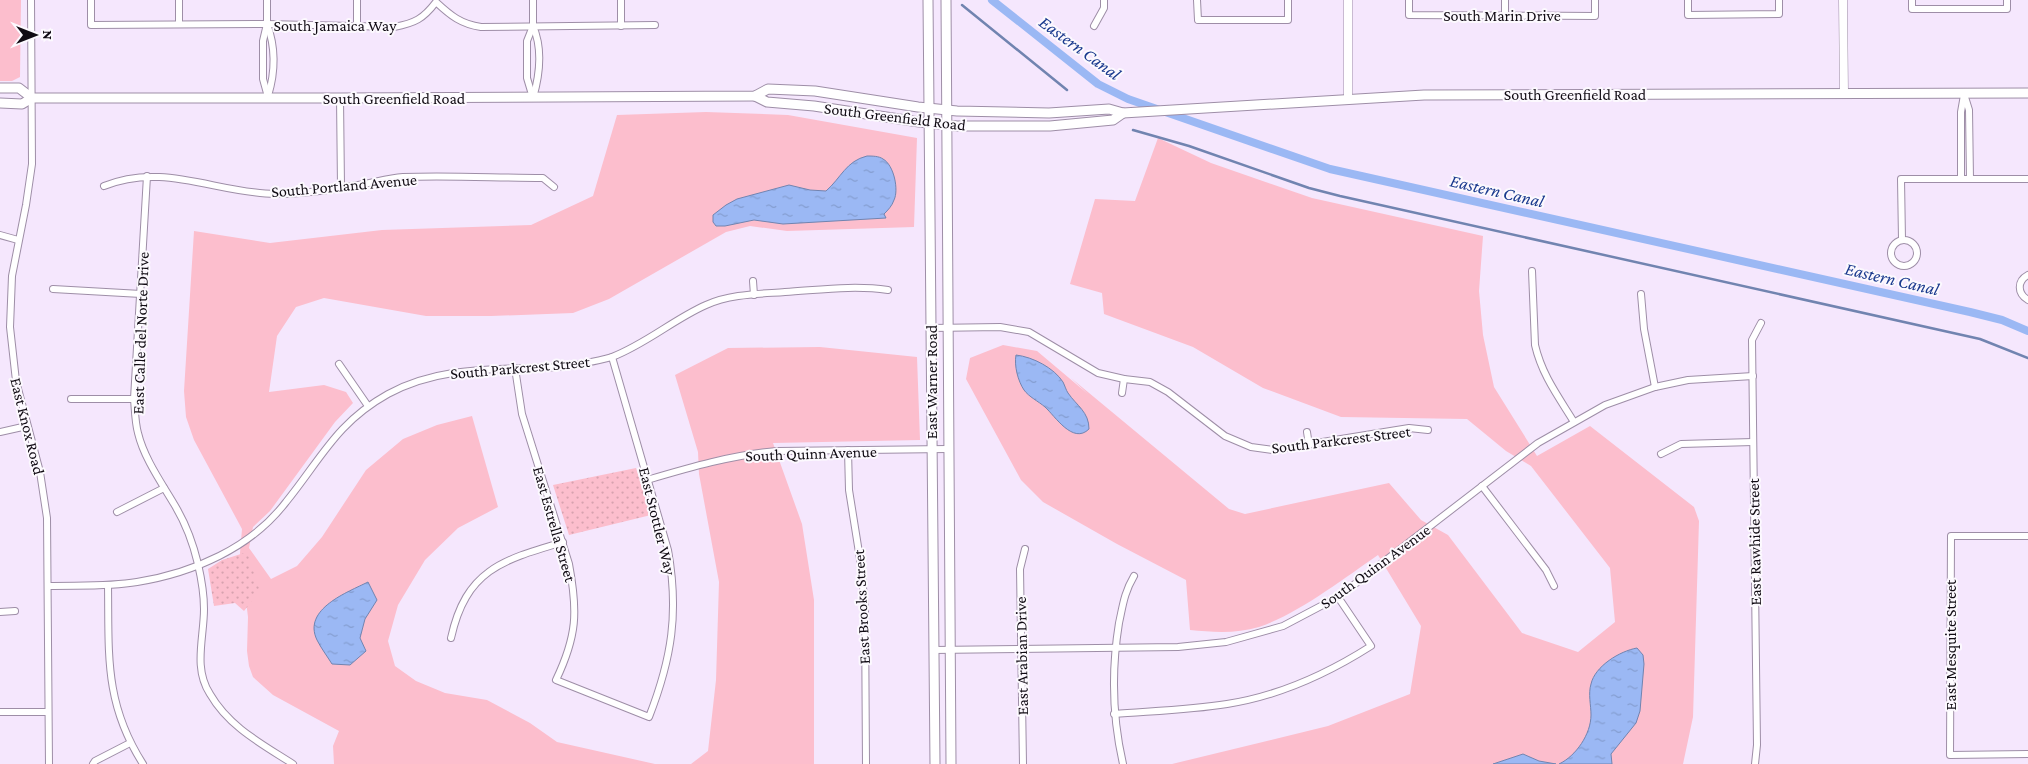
<svg xmlns="http://www.w3.org/2000/svg" width="2028" height="764" font-family="'Crimson Pro',serif">
<defs>
<pattern id="park-dots" width="8" height="8" patternUnits="userSpaceOnUse" patternTransform="scale(1.25)"><rect width="8" height="8" fill="#fcbecd"/><path d="M2 2h.1M6 6h.1" fill="none" stroke="#d7a2af" stroke-width="1.8" stroke-linecap="round"/></pattern>
<pattern id="water-ripples" width="26" height="14" patternUnits="userSpaceOnUse" patternTransform="scale(1.25)"><rect width="26" height="14" fill="#9bb8f4"/><path d="M2 4q2-2 4 0t4 0M15 11q2-2 4 0t4 0" fill="none" stroke="#849dd0"/></pattern>
</defs>
<rect width="100%" height="100%" fill="#f5e7fd"/>
<g fill="#fcbecd">
<polygon points="0,0 21,0 20,77 12,81 0,81"/>
<polygon points="706,112 788,115 917,138 914,227 787,231 750,226 726,232 609,299 573,313 491,316 426,316 324,298 296,307 277,336 269,392 324,385 346,392 353,403 335,422 270,511 253,527 249,548 271,579 297,566 322,537 366,470 403,439 437,425 472,416 498,507 458,528 425,560 398,605 388,641 395,666 416,681 445,693 487,700 530,723 557,742 655,764 334,764 333,746 339,731 273,695 253,677 249,666 247,651 248,617 240,553 242,529 194,440 186,417 184,391 194,231 270,243 382,230 531,225 593,196 617,115"/>
<path d="M1158,138L1211,163L1312,198L1483,236L1479,291L1483,335L1494,387L1537,456L1590,426L1694,507L1699,521L1693,717L1683,764H1172L1328,726L1410,694L1421,626L1378,555C1343,579 1298,614 1259,627C1236,634 1212,632 1190,630L1186,580L1117,544L1043,502L1021,480L966,379L970,358L1003,345L1037,351L1088,394L1071,378L1229,509L1245,514L1389,483L1421,520L1448,535L1522,633L1578,652L1615,622L1610,568L1531,466L1506,451L1467,419L1341,417L1263,388L1193,347L1104,314L1102,293L1070,284L1095,199L1135,201Z"/>
<polygon points="820,347 917,357 920,440 773,443 802,524 814,600 814,764 691,764 708,751 716,680 719,582 699,474 698,452 675,375 728,348"/>
</g>
<g fill="url(#park-dots)">
<polygon points="636,468 651,515 569,535 553,485"/>
<polygon points="247,552 260,591 244,611 235,603 214,606 208,569 222,560"/>
</g>
<g fill="url(#water-ripples)" stroke="#7184b0">
<path d="M867,156C872,156 879,156 883,159C894,165 899,190 894,200C892,206 888,210 884,214L886,218L783,224L754,220L725,226H716L713,222V215L726,205L737,199L789,185L810,190L826,191C841,178 846,161 867,156Z"/>
<path d="M1016,355C1033,357 1054,368 1063,382C1065,386 1066,390 1068,393C1077,406 1089,412 1089,429C1073,445 1055,416 1045,407C1038,401 1029,397 1024,390C1018,381 1014,366 1016,355Z"/>
<path d="M368,582L377,600L365,619L360,638L366,651L350,665L332,664C327,656 321,648 317,640C302,609 348,592 368,582Z"/>
<path d="M1637,648L1643,655L1644,664L1640,711L1636,723L1611,754L1612,764H1559C1576,756 1591,734 1591,715C1591,705 1588,694 1591,684C1595,666 1620,651 1637,648Z"/>
<polygon points="1523,754 1539,761 1556,764 1493,764"/>
</g>
<g fill="none" stroke-linecap="round" stroke-linejoin="round">
<g stroke="#7184b0" stroke-width="2.5">
<polyline points="962,5 1067,90"/>
<polyline points="1133,130 1189,146 1309,188 1340,196 1980,339 2028,358"/>
</g>
<polyline stroke="#9bb8f4" stroke-width="8" points="992,0 1098,84 1128,99 1330,169 1970,312 2002,320 2028,331"/>
<g stroke="#9e8ea7" stroke-width="8">
<g id="minor">
<polyline points="31,0 32,164 26,205 12,276 10,327 16,381 40,472 47,518 49,764"/>
<path d="M91,0V25L267,24L394,27C415,23 423,19 436,2C451,16 461,24 481,27L655,25"/>
<polyline points="267,0 267,24 263,41 263,79 268,97"/>
<polyline points="357,0 357,26"/>
<polyline points="533,0 533,26 527,41 527,78 533,98"/>
<polyline points="1197,0 1198,20 1288,20 1288,0"/>
<polyline points="1409,0 1409,15 1595,16 1595,0"/>
<polyline points="1505,0 1505,15"/>
<polyline points="1688,0 1688,15 1779,14 1779,0"/>
<polyline points="1912,0 1912,9 2007,9 2007,0"/>
<polyline points="179,24 179,0"/>
<path d="M267,24C276,48 275,73 268,96"/>
<path d="M533,26C543,49 540,74 533,98"/>
<polyline points="621,26 621,0"/>
<polyline points="1094,26 1104,8 1104,0"/>
<polyline points="1964,94 1969,110 1970,179"/>
<polyline points="340,98 341,187"/>
<path d="M147,176L134,399C135,410 135,422 138,433C144,458 161,482 174,504C185,522 193,543 198,564C201,577 204,595 204,609C204,638 193,668 210,694C229,727 262,744 293,764"/>
<polyline points="1961,179 1961,112 1964,95"/>
<path d="M104,186C163,162 216,193 275,194C302,194 331,190 358,185C373,183 387,178 403,177C449,175 496,178 543,178L554,187"/>
<polyline points="0,235 18,240"/>
<polyline points="1902,240 1901,179 2028,179"/>
<circle cx="1904" cy="253" r="13"/>
<path d="M1532,271L1535,345C1542,375 1558,396 1574,422"/>
<path d="M2028,275C2017,281 2017,293 2028,300"/>
<polyline points="753,281 754,295"/>
<polyline points="53,289 141,294"/>
<polyline points="1641,294 1644,329 1655,387"/>
<polyline points="931,328 1000,327 1029,332 1098,373 1124,379 1150,382 1168,392 1225,436 1251,447 1273,450 1409,428 1428,430"/>
<polyline points="339,364 368,406"/>
<path d="M515,368L522,414L569,564C578,612 577,636 556,680L649,717C672,658 679,612 668,550L612,357"/>
<polyline points="1122,393 1124,379"/>
<polyline points="71,399 134,399"/>
<polyline points="0,432 27,426"/>
<polyline points="1307,432 1309,445"/>
<polyline points="848,450 849,490 861,565 865,609 866,764"/>
<polyline points="1661,454 1681,444 1753,442"/>
<path d="M647,480C691,467 732,455 777,451L948,449"/>
<polyline points="1482,486 1546,570 1554,586"/>
<polyline points="117,512 164,488"/>
<polyline points="2028,536 1951,536 1950,755 2028,754"/>
<path d="M108,585C109,654 104,703 143,764"/>
<path d="M48,586C77,585 108,587 137,582C193,573 251,548 286,502C321,459 336,423 388,394C430,371 477,369 524,368C543,368 562,368 580,364C591,362 602,360 612,357C646,344 674,319 706,305C730,294 759,294 785,292C819,290 853,285 888,290"/>
<polyline points="0,612 15,611"/>
<path d="M451,638C466,570 502,560 563,542"/>
<polyline points="933,650 1178,647 1226,642 1283,626 1338,597 1538,443 1605,405 1655,387 1688,380 1753,376"/>
<polyline points="0,712 48,712"/>
<path d="M1114,714C1152,711 1190,710 1227,704C1279,696 1327,674 1371,646L1338,597"/>
<polyline points="93,764 95,761 130,743"/>
<polyline points="1023,764 1020,569 1025,549"/>
<path d="M1123,764C1112,716 1111,672 1119,623C1123,605 1124,593 1134,576"/>
<polyline points="1755,764 1757,745 1752,340 1761,323"/>
</g>
</g>
<g stroke="#9e8ea7" stroke-width="9">
<g id="tertiary">
<polyline points="1348,0 1348,99"/>
<polyline points="1843,0 1844,93"/>
</g>
</g>
<g stroke="#9e8ea7" stroke-width="11">
<g id="secondary">
<polyline points="928,0 935,764"/>
<polyline points="946,0 951,764"/>
<polyline points="0,88 19,88 32,98"/>
<polyline points="755,96 767,102 814,106 919,122 957,126 1050,126 1113,120 1123,113"/>
<polyline points="0,103 22,104 32,98 340,98 755,96 768,89 815,91 918,107 957,111 1049,113 1109,109 1123,113 1424,95 2028,93"/>
</g>
</g>
<use href="#minor" stroke="#fff" stroke-width="6"/>
<use href="#tertiary" stroke="#fff" stroke-width="8"/>
<use href="#secondary" stroke="#fff" stroke-width="9"/>
</g>
<g text-anchor="middle" stroke-width="4" stroke-linejoin="round" paint-order="stroke">
<g font-size="16" fill="#100b13" stroke="#fcf9fe">
<text x="1502" y="21">South Marin Drive</text>
<text x="335" y="31">South Jamaica Way</text>
<text x="1575" y="100">South Greenfield Road</text>
<text x="394" y="104">South Greenfield Road</text>
<text transform="translate(895 116) rotate(7)" y="6">South Greenfield Road</text>
<text transform="translate(344 185) rotate(-5)" y="6">South Portland Avenue</text>
<text transform="translate(140 333) rotate(-88)" y="6">East Calle del Norte Drive</text>
<text transform="translate(520 367) rotate(-5)" y="6">South Parkcrest Street</text>
<text transform="translate(931 382) rotate(-90)" y="6">East Warner Road</text>
<text transform="translate(28 426) rotate(76)" y="6">East Knox Road</text>
<text transform="translate(1341 439) rotate(-7)" y="6">South Parkcrest Street</text>
<text transform="translate(811 453) rotate(-2)" y="6">South Quinn Avenue</text>
<text transform="translate(658 521) rotate(76)" y="6">East Stottler Way</text>
<text transform="translate(555 524) rotate(74)" y="6">East Estrella Street</text>
<text transform="translate(1754 542) rotate(-91)" y="6">East Rawhide Street</text>
<text transform="translate(1375 566) rotate(-36)" y="6">South Quinn Avenue</text>
<text transform="translate(861 607) rotate(-93)" y="6">East Brooks Street</text>
<text transform="translate(1950 645) rotate(-90)" y="6">East Mesquite Street</text>
<text transform="translate(1021 656) rotate(-91)" y="6">East Arabian Drive</text>
</g>
<g font-size="18" font-style="italic" fill="#1a3a8e" stroke="#fcf9fe">
<text transform="translate(1080 48) rotate(36)" y="6">Eastern Canal</text>
<text transform="translate(1497 191) rotate(13)" y="6">Eastern Canal</text>
<text transform="translate(1892 279) rotate(13)" y="6">Eastern Canal</text>
</g>
</g>
<g transform="translate(35 35) rotate(90)" stroke="#fcf9fe" stroke-width="4" paint-order="stroke">
<path d="M0-4L9 19L0 12L-9 19Z" fill="#100b13"/>
<text y="-8" font-size="14" font-weight="bold" text-anchor="middle" fill="#100b13">N</text>
</g>
</svg>
